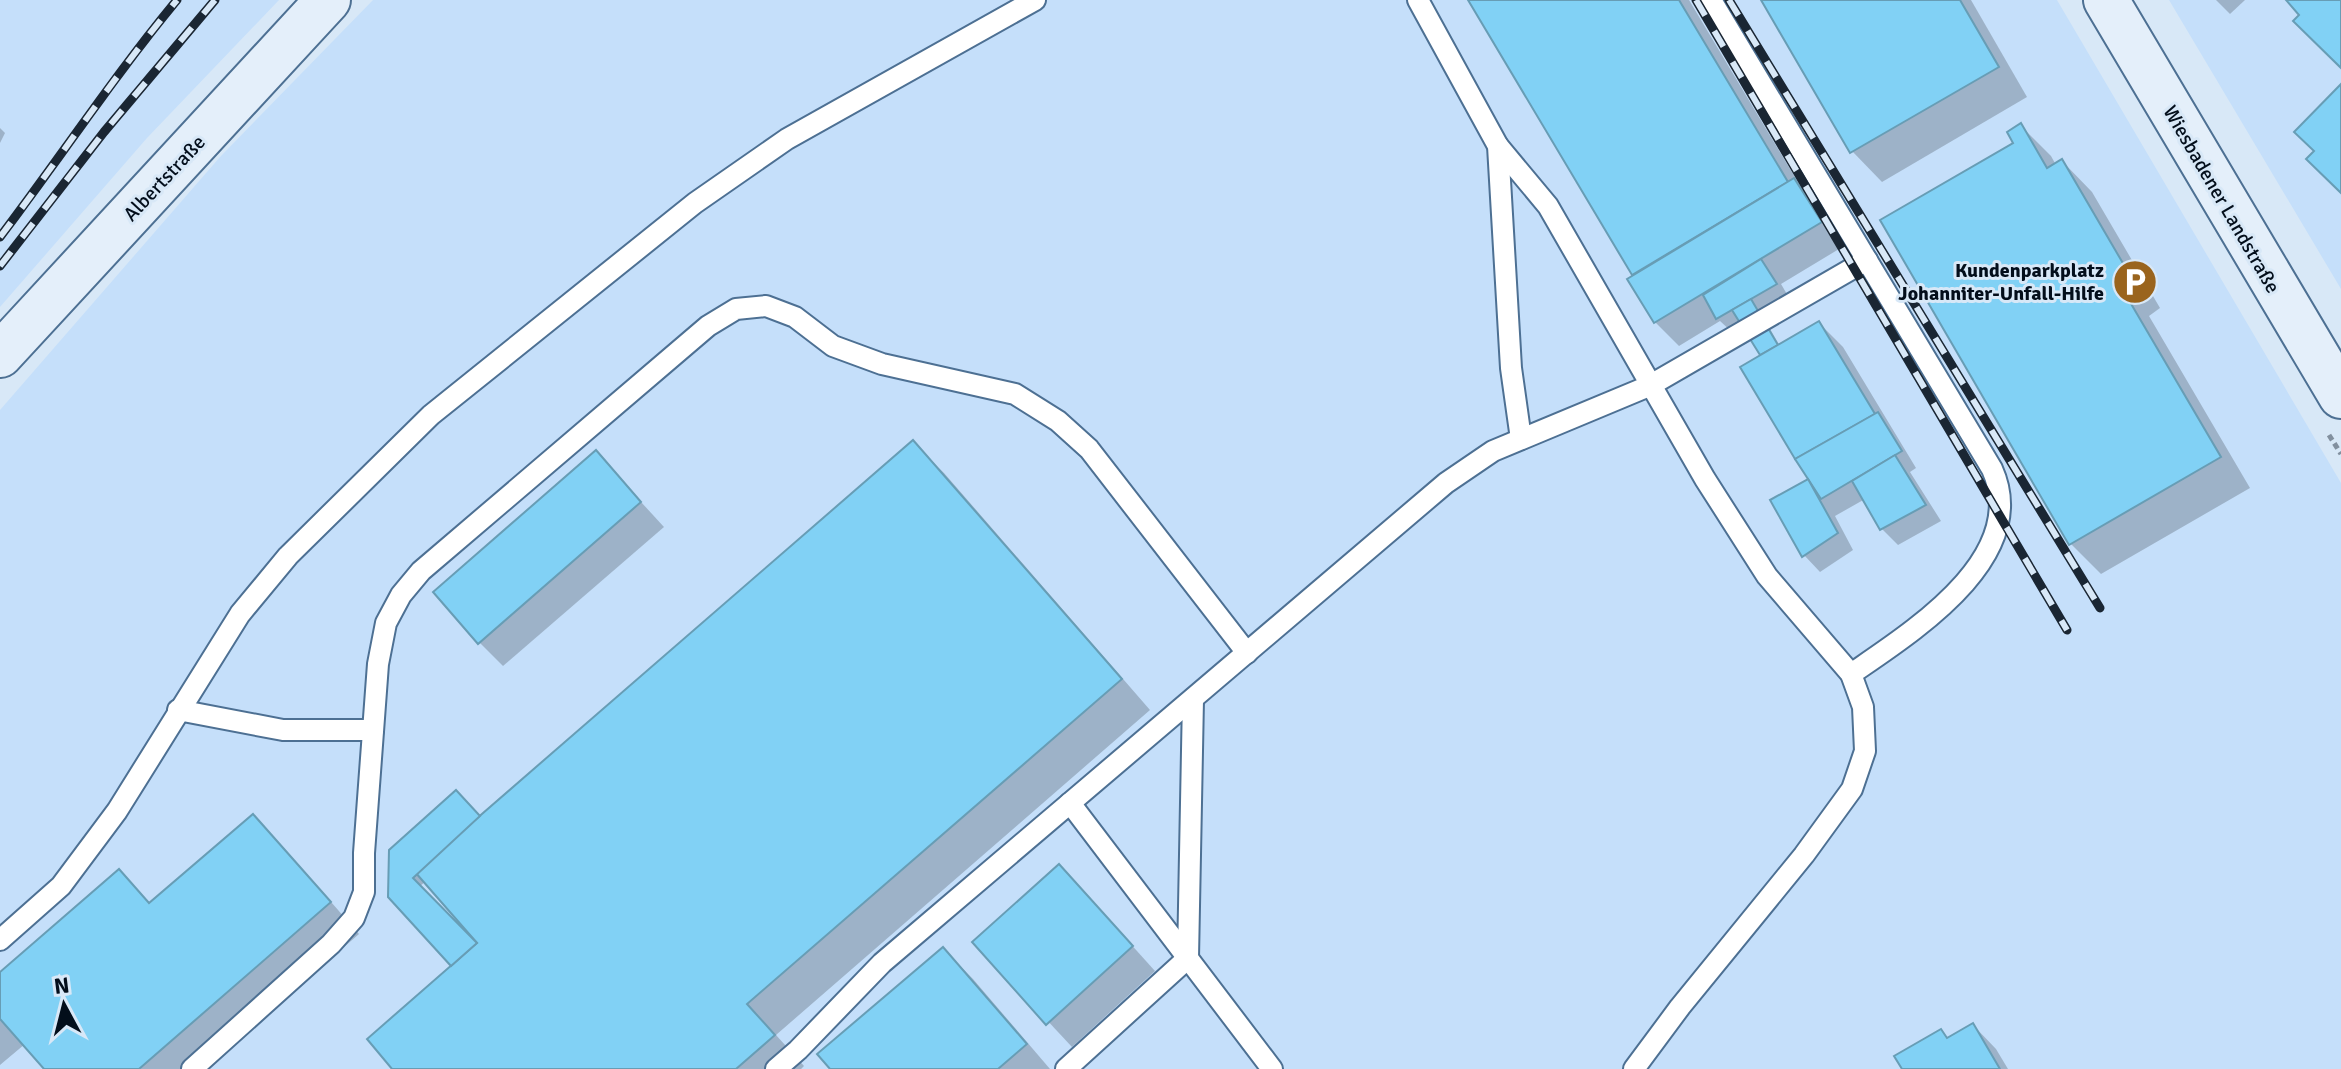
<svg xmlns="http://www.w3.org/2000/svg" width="2341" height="1069" font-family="Signika,sans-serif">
<rect width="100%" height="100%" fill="#d8e8f7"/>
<g fill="#c5dffa">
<polygon points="0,0 279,0 147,138 0,307"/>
<polygon points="373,0 2057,0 2341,483 2341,1069 0,1069 0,410 220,157"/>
<polygon points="2169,0 2341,0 2341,289"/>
</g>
<g fill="#0003" fill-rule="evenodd">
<polygon points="1470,0 1689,0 1802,189 1818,204 1844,246 1781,284 1791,301 1763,317 1780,346 1819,323 1843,347 1916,468 1910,472 1941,521 1898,545 1882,529 1865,499 1835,516 1853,550 1820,572 1804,555 1773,501 1811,480 1762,356 1745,328 1734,334 1720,321 1679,346 1655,322 1635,276"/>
<polygon points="1764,0 1971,0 2027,97 1882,182 1852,151"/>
<polygon points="2216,0 2245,0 2230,14"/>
<polygon points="2021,126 2051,156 2056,165 2062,161 2092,192 2160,308 2149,316 2250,488 2101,574 2071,544 2016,144"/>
<polygon points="0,128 5,133 0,143"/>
<path d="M913,443L944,473L1150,710L776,1035L804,1066L801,1069H395L454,966L390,897ZM426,881L485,949L482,951L419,887Z"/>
<polygon points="596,453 664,527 503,666 479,642"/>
<polygon points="253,817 283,847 359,934 203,1069 47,1069 25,1044 0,1065 0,975 119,872 151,904"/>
<polygon points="1082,890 1155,971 1072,1047 975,943"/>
<polygon points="943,949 973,979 1050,1069 833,1069"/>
<polygon points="1973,1025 1996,1049 2008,1069 1904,1069 1941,1031 1949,1039"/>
</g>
<g fill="#81d1f5" stroke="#679db5" stroke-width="2">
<polygon points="1468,0 1679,0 1788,182 1632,275"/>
<polygon points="1761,0 1960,0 1999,67 1850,153"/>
<polygon points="2286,0 2341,0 2341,68 2293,21 2299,15"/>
<polygon points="2341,84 2341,193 2306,159 2314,151 2294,132"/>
<polygon points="2021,123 2047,168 2062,159 2131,277 2120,285 2221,457 2069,545 1880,220 2013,143 2007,132"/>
<polygon points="1794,178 1822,222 1654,323 1627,279"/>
<polygon points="1761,259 1777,284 1716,319 1703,295"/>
<polygon points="1751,299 1778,345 1760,355 1732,310"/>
<polygon points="1819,321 1875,414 1795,459 1740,367"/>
<polygon points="1878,412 1902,451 1821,499 1795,459"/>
<polygon points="913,440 1122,679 747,1004 775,1035 736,1069 392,1069 367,1039 477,943 415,872"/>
<polygon points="596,450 641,502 478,644 433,592"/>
<polygon points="1895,455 1926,505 1880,530 1852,481"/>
<polygon points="1808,479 1838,533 1802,557 1770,500"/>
<polygon points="456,790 480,816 413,878 477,943 451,966 388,897 389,850"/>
<polygon points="253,814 331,902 139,1069 44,1069 0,1019 0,972 119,869 149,903"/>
<polygon points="1059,864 1133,946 1046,1025 972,942"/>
<polygon points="943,947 1027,1044 998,1069 830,1069 817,1054"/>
<polygon points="1973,1023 2000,1069 1902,1069 1894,1056 1941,1029 1947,1038"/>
</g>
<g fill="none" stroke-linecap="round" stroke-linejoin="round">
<g stroke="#4d7093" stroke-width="24">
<g id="lane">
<polyline points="1418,0 1498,146 1511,368 1521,439"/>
<path d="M1711,0L1992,469C2032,557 1912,632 1851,674"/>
<polyline points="1498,146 1548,206 1705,479 1767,576 1851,674 1863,707 1865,751 1852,789 1804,855 1680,1007 1634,1069"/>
<polyline points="178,710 283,730 373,730"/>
<polyline points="1070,803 1272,1069"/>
<polyline points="0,940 61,886 117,811 240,614 288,556 431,415 695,203 787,139 1035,0"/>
<polyline points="192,1069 331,944 354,918 364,892 364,853 378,664 386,623 401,595 421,571 708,326 736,309 766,306 795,317 833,346 882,364 1015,394 1058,421 1089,449 1247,653"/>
<polyline points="776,1069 798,1050 882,963 1446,483 1493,451 1649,386 1867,260"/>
<polyline points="1066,1069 1188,958 1193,699"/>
</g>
</g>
<g stroke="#4d7093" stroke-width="48">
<g id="secondary">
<polyline points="2106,0 2341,396"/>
<polyline points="0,355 328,0"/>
</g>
</g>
<polyline stroke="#82909f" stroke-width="5" stroke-dasharray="6 4" stroke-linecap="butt" points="2329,435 2341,454"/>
<use href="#lane" stroke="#fff" stroke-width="20"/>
<use href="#secondary" stroke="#e4effa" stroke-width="44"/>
<g stroke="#1a2633" stroke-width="9">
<g id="rail">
<polyline points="1696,0 2067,630"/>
<polyline points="1729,0 2100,608"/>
<path d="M0,237C60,158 114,76 177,0"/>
<polyline points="0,266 104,132 215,0"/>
</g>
</g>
<use href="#rail" stroke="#d8e8f7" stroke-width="6" stroke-dasharray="18" stroke-linecap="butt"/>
</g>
<defs>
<g id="parking-disc" transform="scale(2.3)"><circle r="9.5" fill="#9a641d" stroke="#d8e8f7"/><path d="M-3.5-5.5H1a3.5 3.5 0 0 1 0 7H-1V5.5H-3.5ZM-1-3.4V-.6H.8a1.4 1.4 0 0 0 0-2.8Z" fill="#fff"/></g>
</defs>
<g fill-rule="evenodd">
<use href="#parking-disc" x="2135" y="282"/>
</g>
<g text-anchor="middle" stroke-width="6" stroke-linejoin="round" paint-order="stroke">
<g font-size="20" fill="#030e1b" stroke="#d8e8f7">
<text transform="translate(164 178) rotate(-47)" y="7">Albertstraße</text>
<text transform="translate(2222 199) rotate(60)" y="7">Wiesbadener Landstraße</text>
</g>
<g font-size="20" font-weight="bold" fill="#030e1b" stroke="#d8e8f7" text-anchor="end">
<text x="2104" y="277">Kundenparkplatz<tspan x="2104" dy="23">Johanniter-Unfall-Hilfe</tspan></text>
</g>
</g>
<g transform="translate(64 1005) rotate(353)" stroke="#d8e8f7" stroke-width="6" paint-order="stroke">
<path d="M0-6L14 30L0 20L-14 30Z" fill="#030e1b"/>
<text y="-12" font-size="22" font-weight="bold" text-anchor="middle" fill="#030e1b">N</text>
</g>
</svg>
